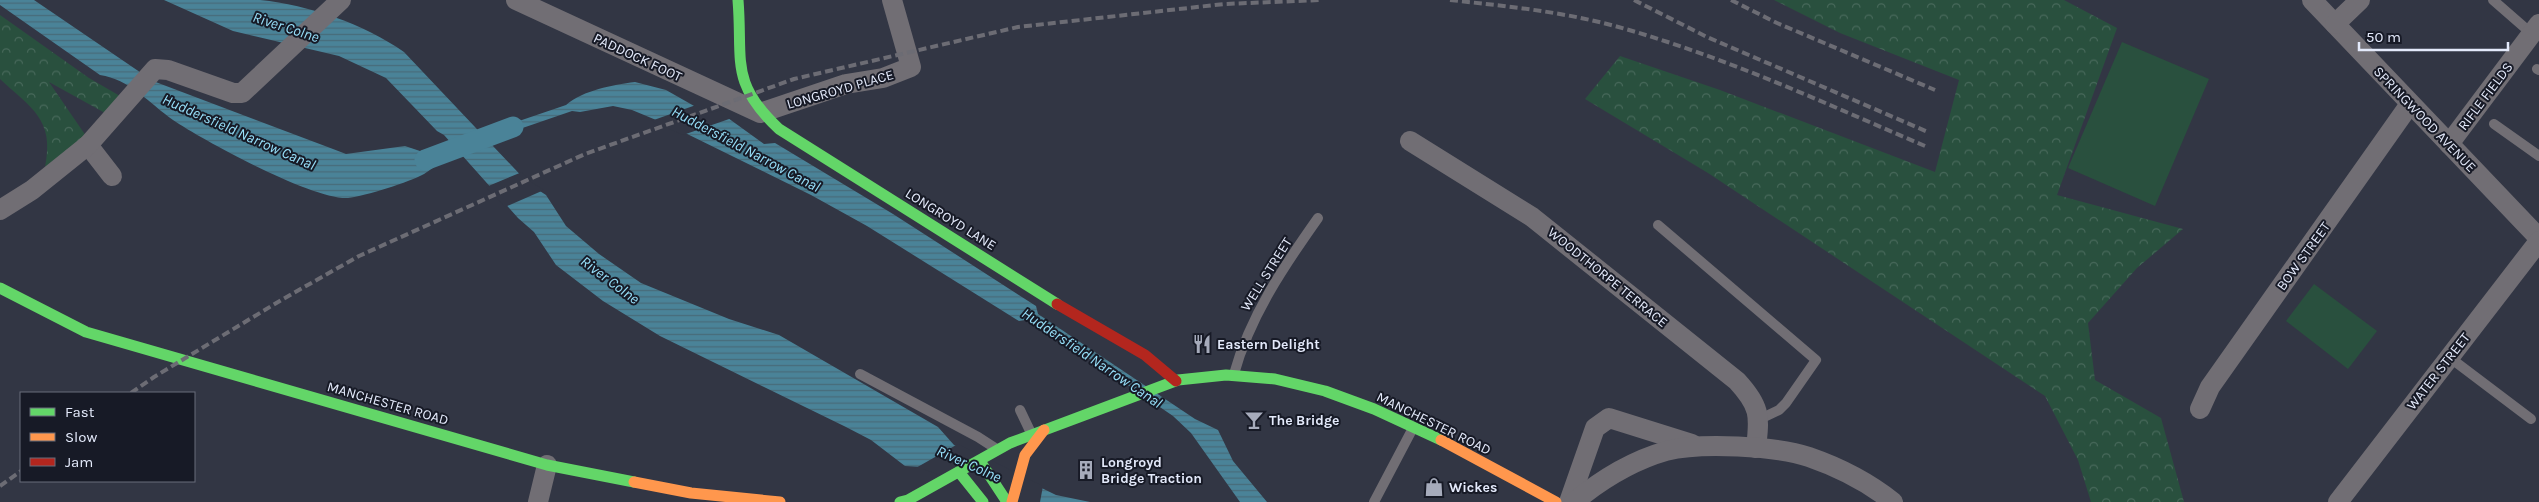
<svg xmlns="http://www.w3.org/2000/svg" width="2539" height="502" font-family="Karla,sans-serif">
<defs>
<pattern id="forest-crowns" width="20" height="18" patternUnits="userSpaceOnUse" patternTransform="scale(1.25)"><rect width="20" height="18" fill="#29503e"/><path d="M2 6a3 3 0 1 1 6 0M12 15a3 3 0 1 1 6 0" fill="none" stroke="#48695b"/></pattern>
<pattern id="water-rules" width="6" height="5" patternUnits="userSpaceOnUse" patternTransform="scale(1.25)"><rect width="6" height="5" fill="#4a8398"/><path d="M0 2.5h6" fill="none" stroke="#486b79"/></pattern>
</defs>
<rect width="100%" height="100%" fill="#323644"/>
<g fill="url(#forest-crowns)">
<polygon points="1774,0 2064,0 2117,28 2057,195 2183,229 2137,268 2088,323 2095,380 2161,418 2184,502 2091,502 2078,460 2045,396 1708,173 1585,99 1620,56 1720,90 1935,172 1959,80 1840,33"/>
<path d="M0,15L89,78L120,96L105,113L49,82L86,136L45,167C55,119 31,108 0,79Z"/>
</g>
<g fill="#29503e">
<polygon points="2122,42 2209,79 2155,206 2068,168"/>
<polygon points="2314,284 2377,331 2348,369 2286,321"/>
</g>
<g fill="url(#water-rules)">
<path d="M0,0H34L153,81L333,149L346,154L405,146L420,151L444,146L451,151L449,157C441,162 433,168 424,174C410,182 365,196 348,198C313,200 204,141 173,120C149,103 129,79 100,75L0,5Z"/>
<path d="M164,0C196,0 229,0 260,0C309,5 364,24 404,52L529,184L546,195L566,226L599,254L641,283L729,319L779,335L938,427L954,445L1056,495L1090,502H1018L924,467L905,466L871,440L846,427L660,336L603,301L556,265L534,232L518,218L444,135L437,131L386,78L339,56L233,31Z"/>
<path d="M635,82L666,90L710,115L721,113L764,144L775,143L893,214L1036,306L1038,314L1195,419L1218,430L1233,461L1267,502H1240L1191,433L1173,416L1031,319L1019,321L867,226L811,195L673,127L632,110L613,106L580,112L572,111L491,139L487,136V132L566,105C584,90 612,85 635,82Z"/>
</g>
<g fill="#323644">
<polygon points="696,105 710,113 722,110 732,118 683,135 651,121"/>
<polygon points="522,172 531,182 544,190 505,207 486,187"/>
<polygon points="958,444 1043,486 1040,502 1013,502 923,469 914,469"/>
</g>
<g fill="none" stroke-linecap="round" stroke-linejoin="round">
<polyline stroke="#4a8398" stroke-width="21" points="425,160 513,127"/>
<g stroke="#716e74" stroke-width="10">
<polyline points="2493,0 2532,34"/>
<polyline points="2537,69 2539,70"/>
<polyline points="2494,124 2539,156"/>
<polyline points="1658,225 1816,360 1786,403 1779,410 1760,419"/>
<polyline points="2449,357 2531,419"/>
<polyline points="860,374 978,437 995,448"/>
<path d="M1234,374C1250,316 1284,266 1318,218"/>
<polyline points="1020,410 1031,433"/>
<polyline points="1374,502 1413,428"/>
</g>
<g stroke="#716e74" stroke-width="20">
<polyline points="516,0 760,113 846,84 883,78 911,67 892,0"/>
<polyline points="2312,0 2539,238"/>
<polyline points="2335,24 2360,0"/>
<path d="M1410,141L1532,217L1737,381C1760,406 1760,415 1756,448"/>
<polyline points="2449,144 2539,24"/>
<polyline points="88,145 112,176"/>
<polyline points="0,210 32,190 88,145 155,69 168,70 233,93 242,93 341,0"/>
<polyline points="2200,409 2210,387 2410,104"/>
<polyline points="538,502 547,465"/>
<polyline points="1569,502 1595,428 1609,418 1692,444"/>
<path d="M1574,502C1602,479 1631,461 1666,451C1700,442 1776,446 1809,457C1838,467 1869,483 1893,502"/>
<polyline points="2338,502 2539,241"/>
</g>
<g stroke="#63d668" stroke-width="11">
<path d="M738,0C743,61 729,82 779,129L1057,304"/>
<polyline points="0,288 86,332 547,465 634,482"/>
<polyline points="980,461 1007,502"/>
<polyline points="959,472 983,502"/>
<polyline points="900,502 908,500 1010,443 1178,380 1226,375 1275,379 1325,391 1374,409 1441,440"/>
</g>
<g stroke="#ff974d" stroke-width="11">
<polyline points="1441,440 1556,502"/>
<polyline points="634,482 691,493 780,502"/>
<polyline points="1012,502 1025,455 1044,430"/>
</g>
<polyline stroke="#b3261e" stroke-width="11" points="1057,304 1145,355 1176,381"/>
<g stroke="#6c6c74" stroke-width="4" stroke-dasharray="8 4" stroke-linecap="butt">
<path d="M1450,0C1504,6 1558,11 1611,25C1719,54 1822,102 1925,146"/>
<polyline points="1634,0 1707,37 1928,132"/>
<polyline points="1731,0 1777,23 1935,90"/>
<polyline points="131,393 154,377 283,299 359,256 585,154 794,79 1018,27 1224,4 1320,0"/>
<polyline points="0,486 21,471"/>
</g>
</g>
<defs>
<g id="restaurant-bare" transform="scale(1.5)"><path d="M-5-6h1v4h1v-4h1v4h1v-4h1v5L-1.5 .5V6h-2V.5L-5-1ZM5-6V6H3V1.5H1.5Q1.5-4 5-6Z" fill="#a6abbb" stroke="#171a26" stroke-width="2.5" paint-order="stroke"/></g>
<g id="bar-bare" transform="scale(1.5)"><path d="M-6-5H6L.8 .8V4.5H3.5V6h-7V4.5H-.8V.8Z" fill="#a6abbb" stroke="#171a26" stroke-width="2.5" paint-order="stroke"/></g>
<g id="building-bare" transform="scale(1.5)"><path d="M-4-6H4V6H1V3H-1V6H-4ZM-2.5-4.3h1.7v1.8h-1.7ZM.8-4.3h1.7v1.8H.8ZM-2.5-1h1.7V.8h-1.7ZM.8-1h1.7V.8H.8Z" fill="#a6abbb" stroke="#171a26" stroke-width="2.5" paint-order="stroke"/></g>
<g id="shop-bare" transform="scale(1.5)"><path d="M-5-2.5h2.3a2.7 3.5 0 0 1 5.4 0H5L5.5 6h-11ZM-1.5-2.5h3a1.5 2.3 0 0 0-3 0Z" fill="#a6abbb" stroke="#171a26" stroke-width="2.5" paint-order="stroke"/></g>
</defs>
<g fill-rule="evenodd">
<use href="#restaurant-bare" x="1202" y="344"/>
<use href="#bar-bare" x="1254" y="420"/>
<use href="#building-bare" x="1086" y="470"/>
<use href="#shop-bare" x="1434" y="487"/>
</g>
<g text-anchor="middle" stroke-width="4" stroke-linejoin="round" paint-order="stroke">
<g font-size="14" fill="#e4eafb" stroke="#171a26">
<text transform="translate(638 57) rotate(25)" y="5">PADDOCK FOOT</text>
<text transform="translate(840 89) rotate(-16)" y="5">LONGROYD PLACE</text>
<text transform="translate(2485 96) rotate(-53)" y="5">RIFLE FIELDS</text>
<text transform="translate(2425 119) rotate(46)" y="5">SPRINGWOOD AVENUE</text>
<text transform="translate(951 219) rotate(32)" y="5">LONGROYD LANE</text>
<text transform="translate(2303 256) rotate(-54)" y="5">BOW STREET</text>
<text transform="translate(1266 274) rotate(-58)" y="5">WELL STREET</text>
<text transform="translate(1608 277) rotate(39)" y="5">WOODTHORPE TERRACE</text>
<text transform="translate(2438 371) rotate(-52)" y="5">WATER STREET</text>
<text transform="translate(388 403) rotate(16)" y="5">MANCHESTER ROAD</text>
<text transform="translate(1434 423) rotate(26)" y="5">MANCHESTER ROAD</text>
</g>
<g font-size="14" font-weight="bold" fill="#e4eafb" stroke="#171a26" text-anchor="start">
<text x="1217" y="349">Eastern Delight</text>
<text x="1269" y="425">The Bridge</text>
<text x="1101" y="467">Longroyd<tspan x="1101" dy="16">Bridge Traction</tspan></text>
<text x="1449" y="492">Wickes</text>
</g>
<g font-size="15" font-style="italic" fill="#97e0fa" stroke="#171a26">
<text transform="translate(286 27) rotate(18)" y="5">River Colne</text>
<text transform="translate(239 132) rotate(24)" y="5">Huddersfield Narrow Canal</text>
<text transform="translate(746 149) rotate(28)" y="5">Huddersfield Narrow Canal</text>
<text transform="translate(610 280) rotate(37)" y="5">River Colne</text>
<text transform="translate(1092 358) rotate(34)" y="5">Huddersfield Narrow Canal</text>
<text transform="translate(969 464) rotate(24)" y="5">River Colne</text>
</g>
</g>
<rect x="20" y="392" width="175" height="90" fill="#171a26" stroke="#696d7b"/>
<rect x="30" y="408" width="25" height="8" fill="#63d668" stroke="#696d7b"/>
<text x="65" y="417" font-size="15" fill="#e4eafb">Fast</text>
<rect x="30" y="433" width="25" height="8" fill="#ff974d" stroke="#696d7b"/>
<text x="65" y="442" font-size="15" fill="#e4eafb">Slow</text>
<rect x="30" y="458" width="25" height="8" fill="#b3261e" stroke="#696d7b"/>
<text x="65" y="467" font-size="15" fill="#e4eafb">Jam</text>
<path d="M2359 42v8h149v-8" fill="none" stroke="#e4eafb" stroke-width="2.5"/>
<text x="2366" y="42" font-size="15" fill="#e4eafb" stroke="#171a26" stroke-width="4" paint-order="stroke">50 m</text>
</svg>
